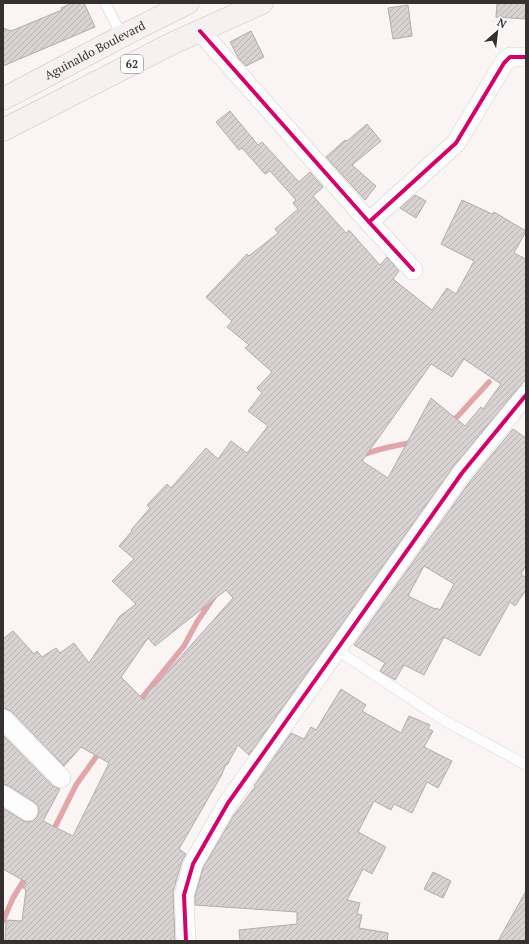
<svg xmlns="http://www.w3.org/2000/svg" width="529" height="944" font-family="'PT Serif',serif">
<defs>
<pattern id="building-hatch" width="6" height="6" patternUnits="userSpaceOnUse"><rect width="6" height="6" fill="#d8d2d2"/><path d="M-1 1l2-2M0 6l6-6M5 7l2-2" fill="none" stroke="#bab5b5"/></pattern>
</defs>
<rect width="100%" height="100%" fill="#faf4f4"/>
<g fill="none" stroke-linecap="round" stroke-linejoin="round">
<g stroke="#e1a6aa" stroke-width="5.5">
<polyline points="449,422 457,417 489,382"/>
<path d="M363,455C379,448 396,446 414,442"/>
<polyline points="137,704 184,646 197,622 214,597"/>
<polyline points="52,833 76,785 101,750"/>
<polyline points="3,921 13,898 27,875"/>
</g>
</g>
<g fill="url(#building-hatch)" stroke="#b2adad" fill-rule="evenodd">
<polygon points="72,3 84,3 95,27 3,66 3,28 11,31 62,10 61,8"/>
<polygon points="497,3 526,3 525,19 496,17"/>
<polygon points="408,5 412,36 393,39 388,8"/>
<polygon points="251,31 264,57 246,66 239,59 230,42"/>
<path d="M230,111L258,145L262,142L299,182L310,172L323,187L313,196L346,233L349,230L380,265L387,257L399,271L393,279L432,310L447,288L456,294L474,261L441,244L462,200L492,214L494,212L526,231L514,253L526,259V379L453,467L249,755L238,745L227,765L226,764L221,776L179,849L186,854L182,861L173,892L175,941H5L6,920L22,921L26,890L23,888L26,882L3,869V808L22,820L27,822L33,821L37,817L39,811L38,806L34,802L9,786L3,784V735L53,786L60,789L43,821L73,836L109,763L81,747L64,766L11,711L3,708V639L13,631L34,654L37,651L42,657L56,648L60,653L74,643L89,663L120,616L136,604L112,581L134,559L119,546L132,531L131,530L150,508L147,505L167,484L171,488L206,448L218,459L231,441L247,453L268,426L248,411L262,393L257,388L272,372L245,348L249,345L227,327L232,321L206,297L247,254L249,256L278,233L275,229L298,209L293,203L296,200L270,171L265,174L242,148L239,150L216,122ZM464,359L501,384L483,409L481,407L465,426L431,398L388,478L362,461L431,364L452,377ZM226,590L233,598L154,687L152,686L144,700L121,677L148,638L155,646Z"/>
<polygon points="367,124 381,141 352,165 376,186 365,200 326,157 345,140 347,141"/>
<polygon points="415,195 426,201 416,218 400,208"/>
<path d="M513,429L526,438V565L521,574L526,578V590L515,606L510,602L480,656L444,637L424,675L404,665L395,680L380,671L385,663L354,645L471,480ZM424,566L454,584L440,610L436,608L435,609L408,596Z"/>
<polygon points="341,689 366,705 362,711 401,733 409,716 430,725 428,729 433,731 424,747 452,761 438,788 427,782 412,813 394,804 391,810 374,801 358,832 386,847 372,874 363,869 347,900 360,903 357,914 362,915 359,928 388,933 387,941 240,941 239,930 297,924 297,912 195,905 195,896 203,868 234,815 255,787 254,786 291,733 304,739 311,727 316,730"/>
<polygon points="433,872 451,881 443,898 424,889"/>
<polygon points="526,891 526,941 498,941"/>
</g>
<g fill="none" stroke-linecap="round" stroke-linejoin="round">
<g stroke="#d5d0d0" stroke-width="11">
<g id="lane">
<polyline points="105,3 122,36"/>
<polyline points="337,650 440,718 526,765"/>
</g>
</g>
<g stroke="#d5d0d0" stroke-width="20">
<g id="street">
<polyline points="200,31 369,222 413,270"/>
<polyline points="369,222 456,143 504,63 510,57 526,57"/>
<polyline points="3,719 61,778"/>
<polyline points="3,795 28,811"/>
<polyline points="186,941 184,895 193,864 228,803 462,473 526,395"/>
</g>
</g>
<g stroke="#cfc5c5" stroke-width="23">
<g id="highway">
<path id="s1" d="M3,99L130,32L188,3"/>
<polyline points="3,130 173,43 262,3"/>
</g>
</g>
<use href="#lane" stroke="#fefdfd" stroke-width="10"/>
<use href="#street" stroke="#fefdfd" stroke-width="19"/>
<use href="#highway" stroke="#f7f0f0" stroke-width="22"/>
<g stroke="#fff" stroke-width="6">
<g id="cycleway">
<polyline points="200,31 369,222 413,270"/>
<polyline points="369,222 456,143 504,63 510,57 526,57"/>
<polyline points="186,941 184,895 193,864 228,803 462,473 526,395"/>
</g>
</g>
<use href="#cycleway" stroke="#d6006c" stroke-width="4"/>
</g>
<g text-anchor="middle" stroke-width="3" stroke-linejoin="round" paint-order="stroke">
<rect fill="#fff" stroke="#736e6e" stroke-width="1" x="121" y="55" width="22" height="18" rx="3"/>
<g font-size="11" font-weight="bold" fill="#373030">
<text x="132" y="68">62</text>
</g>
<g font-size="12" fill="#373030" stroke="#fff">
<text dy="4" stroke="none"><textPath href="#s1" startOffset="104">Aguinaldo Boulevard</textPath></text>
</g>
</g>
<rect width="529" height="944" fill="none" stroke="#373030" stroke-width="8"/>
<g transform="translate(497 32) rotate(28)" stroke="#ffffff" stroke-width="3" paint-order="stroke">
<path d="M0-3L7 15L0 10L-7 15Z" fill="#373030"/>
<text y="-6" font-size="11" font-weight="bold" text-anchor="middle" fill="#373030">N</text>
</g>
</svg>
